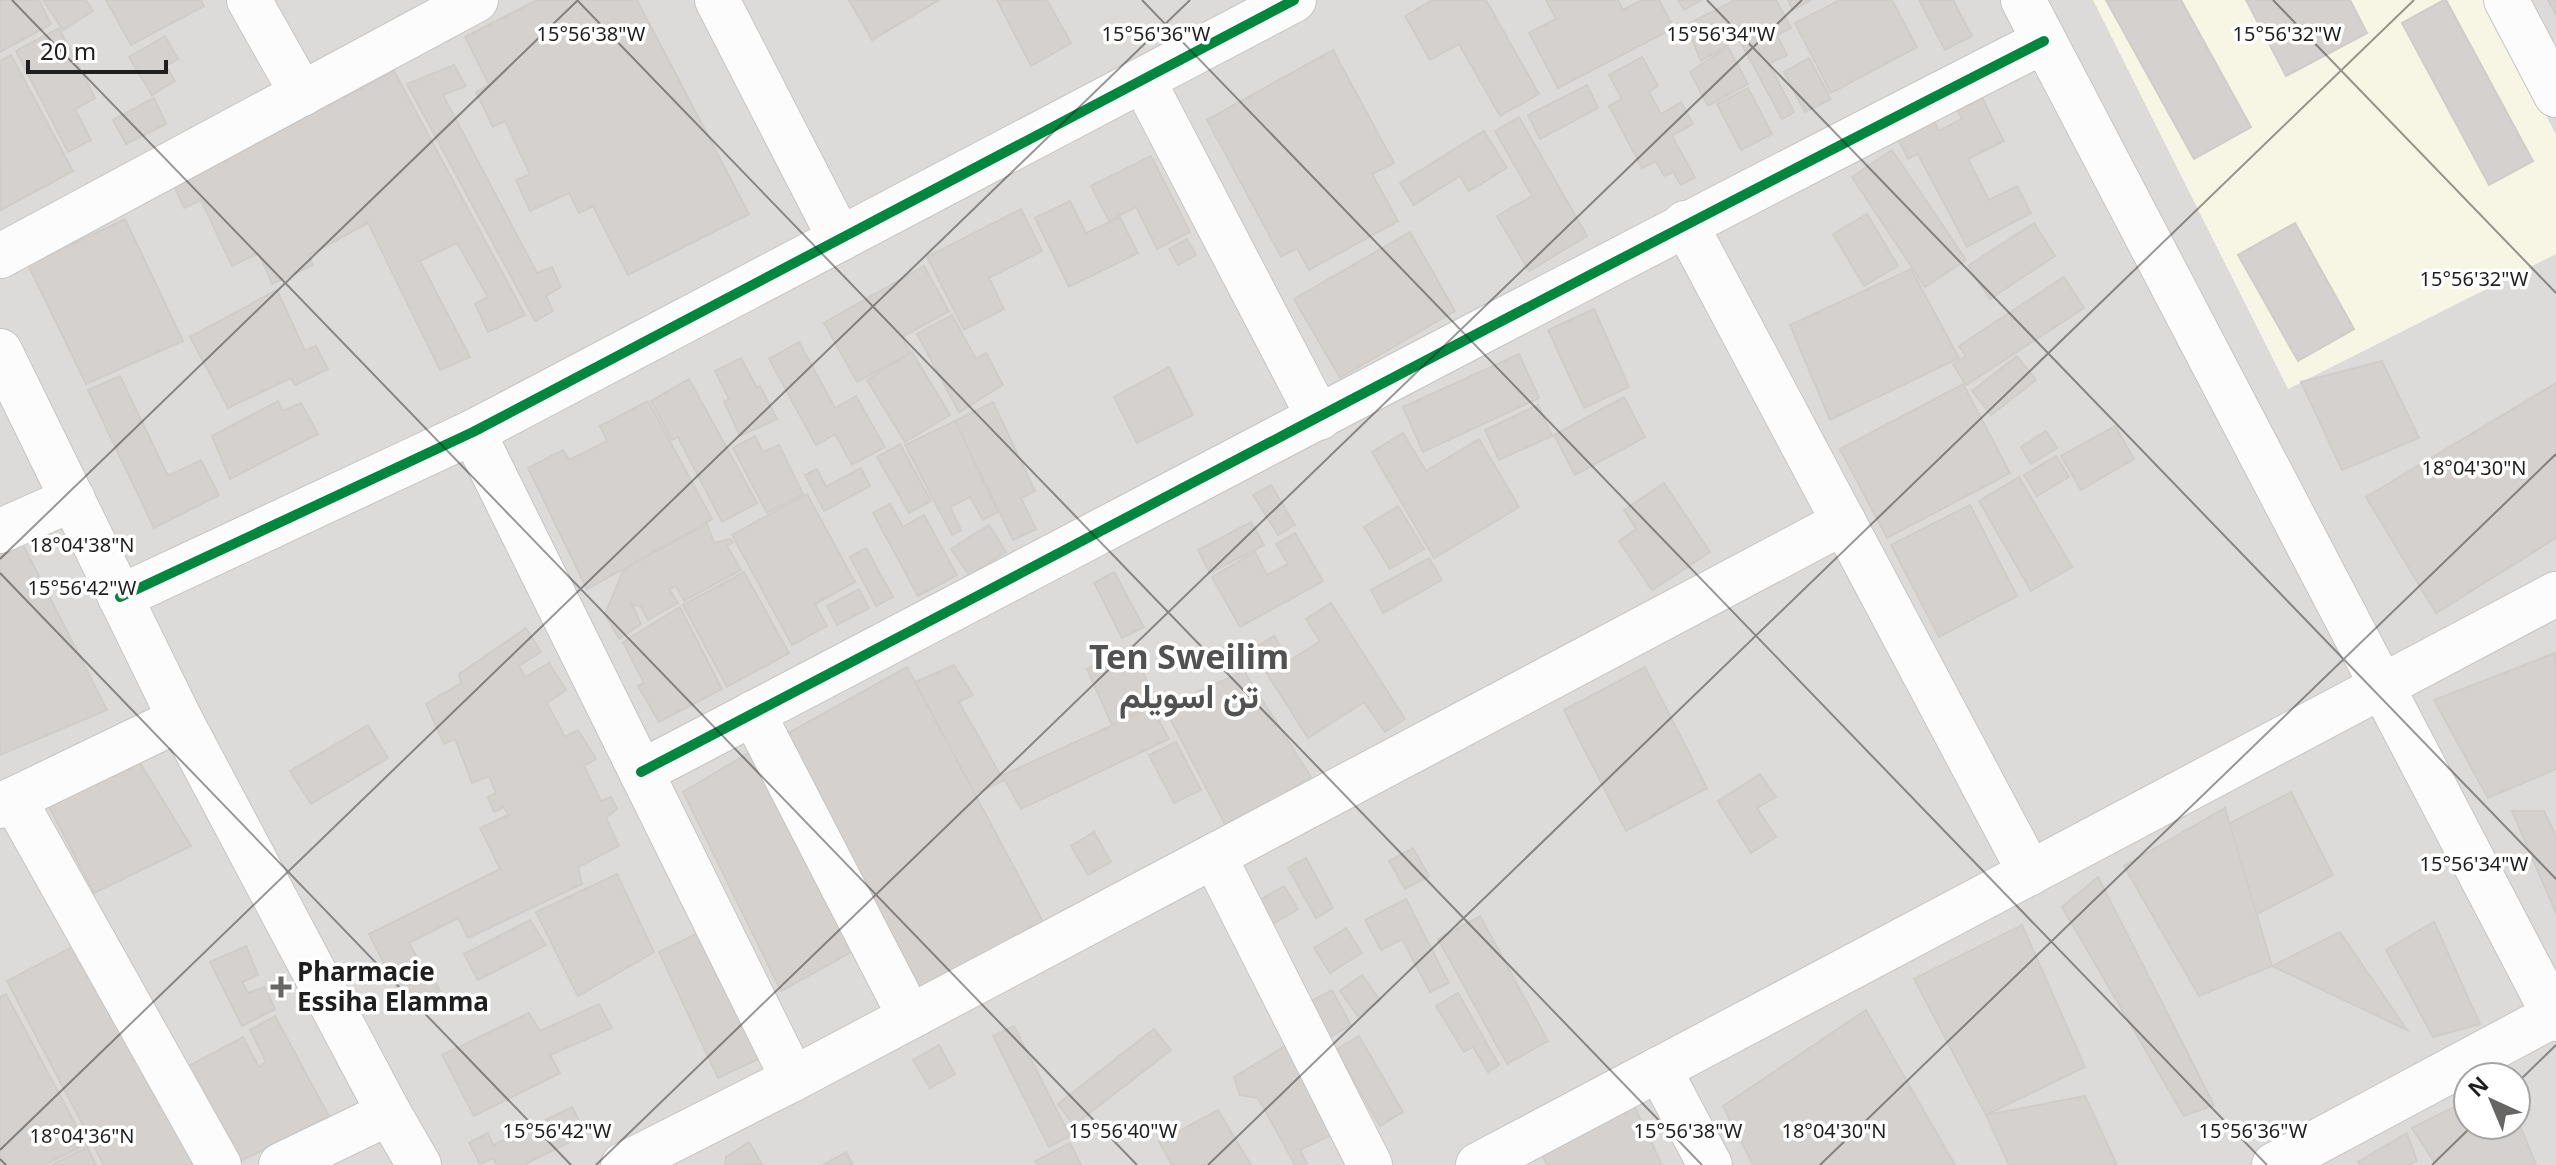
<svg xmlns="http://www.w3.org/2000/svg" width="2556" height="1165" font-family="'Noto Sans',Vazirmatn,sans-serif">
<rect width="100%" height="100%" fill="#edebe8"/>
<path fill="#dcdbd9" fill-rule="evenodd" d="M0,0H2556V1165H0ZM2468,1077H2516V1125H2468Z"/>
<polygon fill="#f7f5e3" points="2093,0 2489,0 2556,135 2556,254 2288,389"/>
<g fill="#d4d1cf" stroke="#d0cdc9" stroke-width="2">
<polygon points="0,0 39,0 51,24 0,52"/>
<polygon points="43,0 86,0 93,11 63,30"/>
<polygon points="106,0 201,0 204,6 131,45"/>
<polygon points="537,0 637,0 749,214 628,275 593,206 579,213 569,193 530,211 516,180 530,174 505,121 493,127 476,92 489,85 465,37"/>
<polygon points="849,0 939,0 872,40"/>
<polygon points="997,0 1047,0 1071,43 1031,66"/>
<polygon points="1432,0 1486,0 1539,94 1500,116 1459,44 1430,60 1405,16"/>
<polygon points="1546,0 1618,0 1623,10 1642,0 1659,0 1674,28 1558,88 1529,33 1556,19"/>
<polygon points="1678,0 1701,0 1684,10"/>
<polygon points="1735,0 1776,0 1791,28 1777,35 1787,55 1769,64 1794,112 1782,119 1739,39 1701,61 1686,25"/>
<polygon points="1788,0 1811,0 1793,10"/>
<polygon points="1840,0 1892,0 1917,47 1831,93 1795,23"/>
<polygon points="1919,0 1953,0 1972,36 1945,50"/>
<polygon points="2106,0 2181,0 2251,127 2194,159"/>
<polygon points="2246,0 2350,0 2367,33 2286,76"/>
<polygon points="2444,0 2446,0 2533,161 2489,185 2402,23"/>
<polygon points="2548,0 2556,0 2556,15"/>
<polygon points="59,28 95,98 75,109 91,140 68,152 16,51"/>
<polygon points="165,36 178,59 166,66 175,81 152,95 129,57"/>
<polygon points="1728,47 1748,84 1708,106 1690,72"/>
<polygon points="1333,50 1394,163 1372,174 1398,221 1309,270 1297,248 1281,257 1207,120"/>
<polygon points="11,55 73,171 1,210 0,61"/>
<polygon points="1642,57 1658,86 1649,92 1661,114 1681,102 1693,124 1672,136 1695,177 1681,185 1673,172 1664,176 1656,161 1642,168 1609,106 1622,99 1609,75"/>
<polygon points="1809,58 1831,99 1805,112 1784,72"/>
<polygon points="454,65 466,86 443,95 537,273 552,267 561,287 546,296 553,311 535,321 407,84"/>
<polygon points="394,71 525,315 488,332 475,304 488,297 457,243 420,261 470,357 440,370 368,223 309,255 313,265 272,284 259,253 232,266 201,200 184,208 174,186"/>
<polygon points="1587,85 1598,108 1540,139 1528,115"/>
<polygon points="1748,88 1772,134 1741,150 1717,104"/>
<polygon points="1977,88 2004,141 1968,159 1989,200 2017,186 2031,213 1967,247 1918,154 1908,159 1894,131 1929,112 1939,131 1962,119 1953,101"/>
<polygon points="154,98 166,124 126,144 113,120"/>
<polygon points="1519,117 1587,236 1529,271 1497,216 1532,196 1495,131"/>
<polygon points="1484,131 1507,168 1469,191 1460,176 1414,205 1400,183"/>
<polygon points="1892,150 1966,260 1925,287 1852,177"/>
<polygon points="1151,156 1190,232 1157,249 1136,207 1109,221 1091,186"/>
<polygon points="1070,201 1086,233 1120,217 1138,253 1069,287 1035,218"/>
<polygon points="1021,209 1042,251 989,278 1004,309 964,330 927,257"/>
<polygon points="1867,214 1898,266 1864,286 1833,234"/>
<polygon points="125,219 183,341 86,384 28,265"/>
<polygon points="2034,223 2055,256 1990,299 1968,266"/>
<polygon points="2295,223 2354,329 2298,361 2238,255"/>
<polygon points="1410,232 1455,311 1340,378 1294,299"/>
<polygon points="1187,239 1196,255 1178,265 1169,249"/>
<polygon points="924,266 949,311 902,337 910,353 857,382 824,323"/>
<polygon points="1911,269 1959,358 1830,420 1790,325"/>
<polygon points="2064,277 2084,308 1966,385 1953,364 1966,356 1959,346"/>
<polygon points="277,290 305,351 316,346 328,369 295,385 291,378 228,408 190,337"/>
<polygon points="1594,309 1629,387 1584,408 1548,330"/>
<polygon points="952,315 976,359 986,353 1003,385 959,412 917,334"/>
<polygon points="799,342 835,408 856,396 885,447 852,465 835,434 816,445 769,359"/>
<polygon points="912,352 950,415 905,442 867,380"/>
<polygon points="1519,354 1539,398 1423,452 1403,407"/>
<polygon points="2017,356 2036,380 1991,415 1972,391"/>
<polygon points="741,358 757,388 760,386 777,419 740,436 724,402 729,399 715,371"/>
<polygon points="2382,361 2419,438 2342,470 2301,382"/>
<polygon points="1169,367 1193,415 1137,443 1114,397"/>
<polygon points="120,376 168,476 201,460 219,495 154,528 88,390"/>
<polygon points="689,379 757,503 722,522 678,437 672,440 651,401"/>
<polygon points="2556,383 2556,538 2436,613 2366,497"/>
<polygon points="1963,384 2010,473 1887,538 1840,449"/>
<polygon points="1624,397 1645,437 1575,475 1554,435"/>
<polygon points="278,401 283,411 301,403 318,434 230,479 212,436"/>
<polygon points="648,401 712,519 587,589 528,468 563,450 569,460 607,441 600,426"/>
<polygon points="993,402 1035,491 1021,498 1036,529 1013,540 955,421"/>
<polygon points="1538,405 1552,436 1499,460 1485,430"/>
<polygon points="955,421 998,512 983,520 970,497 950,507 961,530 952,535 905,445"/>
<polygon points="2115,426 2134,459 2081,490 2061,456"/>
<polygon points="2046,431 2057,448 2031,464 2021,447"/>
<polygon points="1403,433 1426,471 1479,439 1519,507 1434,558 1372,452"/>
<polygon points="755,436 763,452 779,445 803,494 767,513 733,448"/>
<polygon points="900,444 931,501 909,513 877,457"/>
<polygon points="2056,456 2069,477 2037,496 2024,475"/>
<polygon points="861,468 870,486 824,511 805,475 817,469 826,487"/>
<polygon points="2019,477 2072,567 2031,591 1979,501"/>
<polygon points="1664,483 1710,552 1652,590 1619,541 1636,529 1624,510"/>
<polygon points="1271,485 1295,525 1278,535 1253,495"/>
<polygon points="807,494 855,582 815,604 827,626 792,645 732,535"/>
<polygon points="890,504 903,527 924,515 957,575 918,596 873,513"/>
<polygon points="1970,505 2017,596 1939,637 1891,545"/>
<polygon points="1398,506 1424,549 1390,569 1364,527"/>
<polygon points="1251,522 1264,545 1210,573 1198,550"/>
<polygon points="707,524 714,543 730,539 733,542 727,546 741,570 684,601 676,586 669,589 678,603 648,620 641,607 632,604 641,624 619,639 605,614 624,569"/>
<polygon points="989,525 1006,552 969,575 951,549"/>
<polygon points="17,533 107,710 0,755 0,542"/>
<polygon points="1295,533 1323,581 1240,627 1212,577 1255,552 1267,575 1288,564 1276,544"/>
<polygon points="866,548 893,597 876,606 850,557"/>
<polygon points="1429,558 1442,580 1383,613 1371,590"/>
<polygon points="744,572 789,653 727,687 683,605"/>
<polygon points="1114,572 1144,627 1122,638 1094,583"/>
<polygon points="859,589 869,608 837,625 827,606"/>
<polygon points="1331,603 1405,719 1385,732 1364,702 1308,738 1252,650 1274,636 1289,661 1320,641 1306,619"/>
<polygon points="680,607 722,689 659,722 638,686 644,683 623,642"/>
<polygon points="526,628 541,652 519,666 525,677 549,663 566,690 547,703 565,737 578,730 596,759 584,766 601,801 611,797 617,809 606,818 619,846 578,867 582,884 468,938 458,918 409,943 421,965 425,963 444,999 410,1014 369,934 500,869 480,828 508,815 504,807 494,812 488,797 496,793 489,776 472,783 455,739 444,744 426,704 461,683 459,674"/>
<polygon points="1131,646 1156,701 1112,725 1087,669"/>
<polygon points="2555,653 2556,769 2488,798 2434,700"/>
<polygon points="954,665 973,695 959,702 1001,776 1152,707 1169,739 1021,809 1005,780 974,794 915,682"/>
<polygon points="907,667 1048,931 921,1000 785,735"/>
<polygon points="1645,667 1707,788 1626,831 1564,710"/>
<polygon points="1244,671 1311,777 1289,790 1297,801 1231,836 1164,707"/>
<polygon points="368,725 388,758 311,804 290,771"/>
<polygon points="1176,742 1201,790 1174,803 1149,755"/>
<polygon points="752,751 855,950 781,991 683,792"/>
<polygon points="137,758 191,846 94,893 49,807"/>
<polygon points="1760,774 1776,797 1757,808 1776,837 1751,853 1718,801"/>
<polygon points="2291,792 2333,875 2240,923 2201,838"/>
<polygon points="2225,808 2272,966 2199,996 2124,866"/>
<polygon points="2512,811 2544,811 2556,836 2556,913"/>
<polygon points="1094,832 1111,862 1088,875 1071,846"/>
<polygon points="1413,848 1429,876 1405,889 1389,861"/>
<polygon points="1306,858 1333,908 1316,918 1288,868"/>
<polygon points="617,874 654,952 578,996 536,912"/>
<polygon points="2098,877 2214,1105 2184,1116 2062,907"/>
<polygon points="1284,886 1298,909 1271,925 1258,901"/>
<polygon points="1406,899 1449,983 1430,992 1402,939 1381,950 1365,920"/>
<polygon points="1480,916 1548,1041 1507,1064 1438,939"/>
<polygon points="530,920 546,945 478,980 464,954"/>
<polygon points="2434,922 2480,1024 2433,1037 2386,950"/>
<polygon points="2022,925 2085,1067 1986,1115 1914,979"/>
<polygon points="1346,928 1362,953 1330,973 1314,948"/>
<polygon points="700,932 767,1055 718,1078 659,952"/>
<polygon points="2340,932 2407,1030 2272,966"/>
<polygon points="78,944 199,1165 104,1165 7,981"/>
<polygon points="246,946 258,975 242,982 248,993 265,987 275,1009 242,1026 210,962"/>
<polygon points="1362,975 1380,1000 1358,1016 1340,991"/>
<polygon points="1332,990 1351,1025 1328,1038 1309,1002"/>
<polygon points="1458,993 1499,1065 1488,1072 1473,1047 1464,1052 1436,1006"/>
<polygon points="6,994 86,1144 45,1165 0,1165 0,997"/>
<polygon points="599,1004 612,1028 550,1055 560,1073 474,1116 442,1055 529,1013 540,1031"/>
<polygon points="1866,1010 1955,1165 1753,1165 1723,1106"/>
<polygon points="275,1016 329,1116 235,1164 185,1068 243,1037 259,1067 266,1062 250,1030"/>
<polygon points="1014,1026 1070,1136 1049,1147 993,1036"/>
<polygon points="1154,1029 1171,1050 1074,1125 1058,1104"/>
<polygon points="1359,1036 1403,1112 1380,1126 1336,1050"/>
<polygon points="1292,1042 1343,1129 1300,1150 1307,1163 1302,1165 1295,1165 1258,1098 1240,1095 1234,1077"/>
<polygon points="939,1045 955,1074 930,1088 913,1060"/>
<polygon points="2085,1096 2117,1165 2009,1165 1986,1115"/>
<polygon points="1631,1099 1662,1165 1547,1165 1537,1144"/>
<polygon points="2468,1100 2468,1125 2516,1125 2516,1116 2536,1165 2436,1165 2412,1128"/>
<polygon points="572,1107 586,1134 527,1163 528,1165 497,1165 493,1158 480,1164 469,1143 488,1133 493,1145"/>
<polygon points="1218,1110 1251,1165 1172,1165 1159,1142"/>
<polygon points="2407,1133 2417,1161 2408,1165 2360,1165 2358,1162"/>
<polygon points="749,1142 762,1164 725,1165 726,1157"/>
<polygon points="1070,1143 1081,1165 1038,1165 1035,1161"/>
<polygon points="87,1147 96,1165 52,1165"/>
<polygon points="846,1152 853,1165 823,1165"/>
</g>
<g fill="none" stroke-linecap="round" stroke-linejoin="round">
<g stroke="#c6c5c4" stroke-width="46">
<g id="minor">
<polyline points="249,0 302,94"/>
<polyline points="717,0 840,239"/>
<polyline points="2023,0 2556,1019"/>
<polyline points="2506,0 2556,95"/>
<polyline points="1143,80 1319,418"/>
<polyline points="1685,223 2030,873"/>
<polyline points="0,256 476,0"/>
<polyline points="0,351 180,719 389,1113 419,1165"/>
<polyline points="473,432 793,1079 623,1165"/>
<polyline points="0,531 73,499"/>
<polyline points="120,597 473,432 1294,0"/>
<polyline points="753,713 910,1017"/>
<path d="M641,772C1109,528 1574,280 2044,41"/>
<polyline points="14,799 219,1165"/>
<polyline points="0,806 180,719"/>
<polyline points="1214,856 1370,1165"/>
<polyline points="1659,1069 1710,1165"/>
<polyline points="793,1079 1844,522"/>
<polyline points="281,1165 389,1113"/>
<polyline points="1478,1165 2556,594"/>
<polyline points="2274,1165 2554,1015"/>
</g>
</g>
<use href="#minor" stroke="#fcfcfc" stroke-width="44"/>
<g stroke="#fff" stroke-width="15">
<g id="cycleway">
<polyline points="120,597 473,432 1294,0"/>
<path d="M641,772C1109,528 1574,280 2044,41"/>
</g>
</g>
<use href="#cycleway" stroke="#00873e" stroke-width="10"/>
</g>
<path fill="none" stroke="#1f1f1f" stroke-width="2" stroke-opacity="0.45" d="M12,0L1137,1165M577,0L1702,1165M1142,0L2267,1165M1707,0L2556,879M2273,0L2556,293M0,559L578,0M0,573L571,1165M2516,1084L2556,1045M0,1150L1190,0M0,1159L6,1165M596,1165L1802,0M1208,1165L2414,0M1820,1165L2556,454M2432,1165L2473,1125"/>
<path fill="#676665" stroke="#fff" stroke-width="3" d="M277 975h8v8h8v8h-8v8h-8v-8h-8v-8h8z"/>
<g text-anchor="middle" stroke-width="7" stroke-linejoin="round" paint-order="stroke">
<g font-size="26" font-weight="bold" fill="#1f1f1f" stroke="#fff" text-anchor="start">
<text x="297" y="981">Pharmacie<tspan x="297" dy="30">Essiha Elamma</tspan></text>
</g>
<g font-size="34" font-weight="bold" fill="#525252" stroke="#fff">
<text x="1189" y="669">Ten Sweilim<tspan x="1189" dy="39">تن اسويلم</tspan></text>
</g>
</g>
<g font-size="20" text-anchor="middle" fill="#1f1f1f" stroke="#fff" stroke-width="7" stroke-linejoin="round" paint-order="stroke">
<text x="591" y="41">15°56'38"W</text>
<text x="1156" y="41">15°56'36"W</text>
<text x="1721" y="41">15°56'34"W</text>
<text x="2287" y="41">15°56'32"W</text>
<text x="2474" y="286">15°56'32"W</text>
<text x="2474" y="475">18°04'30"N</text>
<text x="82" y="552">18°04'38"N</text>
<text x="82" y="595">15°56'42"W</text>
<text x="2474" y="871">15°56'34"W</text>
<text x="557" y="1138">15°56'42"W</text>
<text x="1123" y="1138">15°56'40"W</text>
<text x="1688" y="1138">15°56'38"W</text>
<text x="2253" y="1138">15°56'36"W</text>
<text x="1834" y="1138">18°04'30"N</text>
<text x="82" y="1143">18°04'36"N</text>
</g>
<g transform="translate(2492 1101) rotate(316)"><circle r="38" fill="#ffffff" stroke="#a5a5a5" stroke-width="2"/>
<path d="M0-6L14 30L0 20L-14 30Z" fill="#676665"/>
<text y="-12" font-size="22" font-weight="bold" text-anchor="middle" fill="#1f1f1f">N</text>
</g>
<path d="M28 60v12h138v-12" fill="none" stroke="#1f1f1f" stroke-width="4"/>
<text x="40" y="60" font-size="24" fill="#1f1f1f" stroke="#ffffff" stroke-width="6" paint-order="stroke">20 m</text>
</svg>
